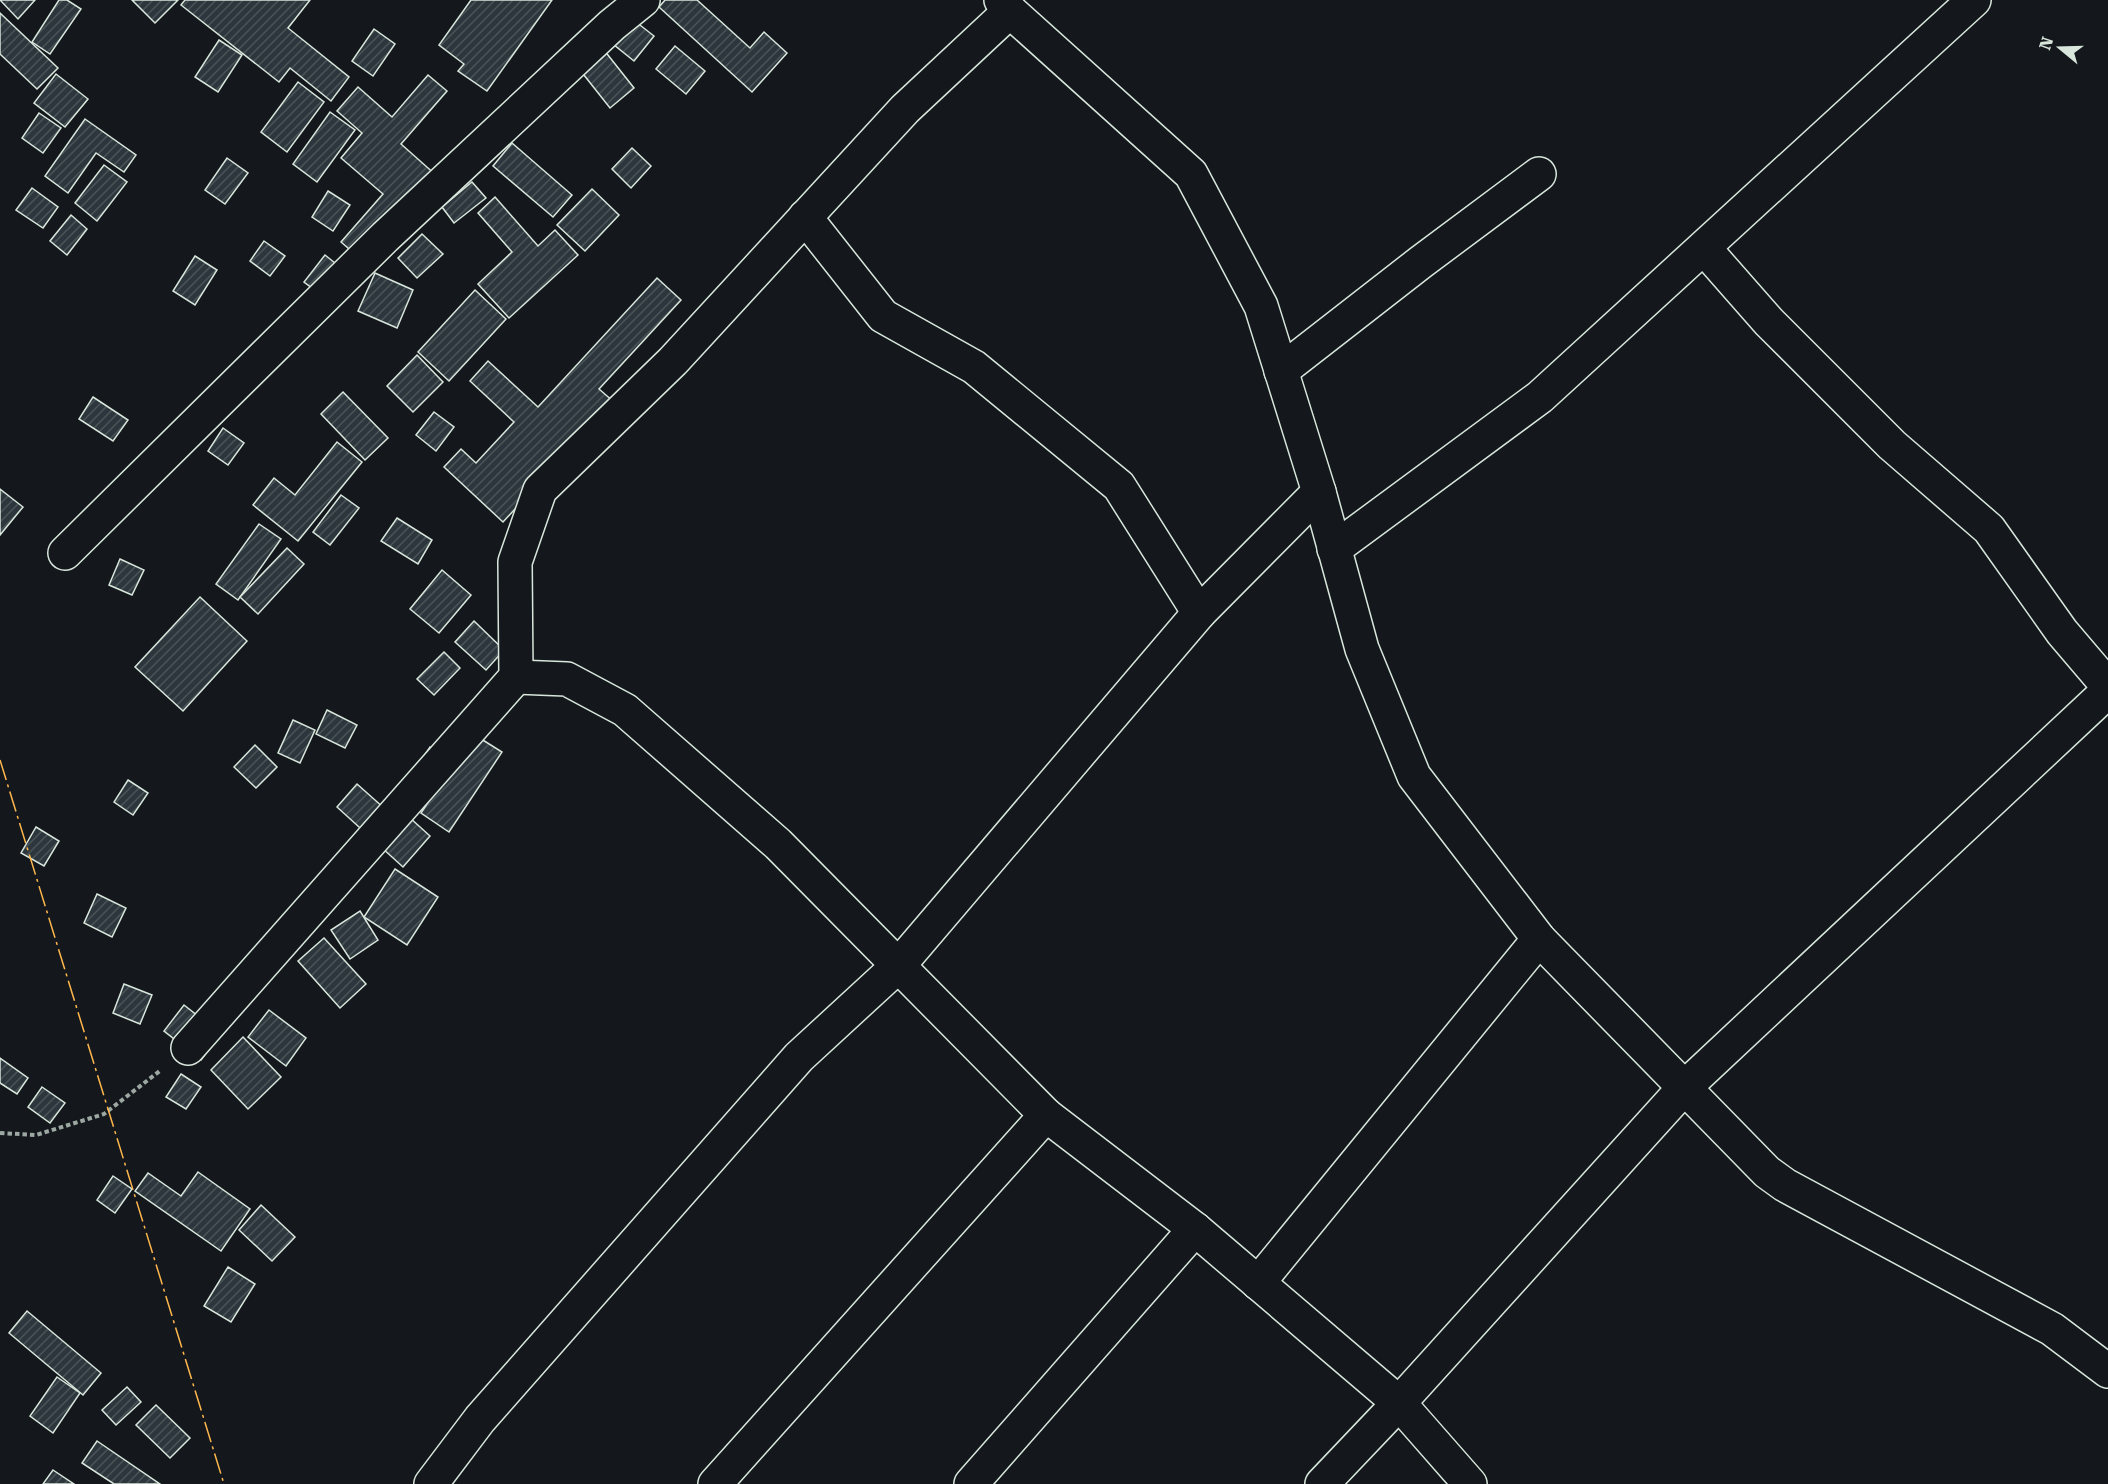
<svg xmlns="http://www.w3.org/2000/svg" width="2108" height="1484" font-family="'Roboto Serif',serif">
<defs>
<pattern id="building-hatch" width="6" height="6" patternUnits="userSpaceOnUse" patternTransform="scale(1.5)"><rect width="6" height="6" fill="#2c363c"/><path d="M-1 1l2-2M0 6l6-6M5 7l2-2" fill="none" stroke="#4a5358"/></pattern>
</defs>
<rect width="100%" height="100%" fill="#14181c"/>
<g fill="url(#building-hatch)" stroke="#d8e6dc" stroke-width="1.5">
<polygon points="0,0 35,0 18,19"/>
<polygon points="59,0 67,0 81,9 50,54 32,42"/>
<polygon points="132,0 178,0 155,23"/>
<polygon points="185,0 310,0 288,28 349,77 331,101 290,68 279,82 181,5"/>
<polygon points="471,0 552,0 487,91 458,71 464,64 439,45"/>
<polygon points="665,0 697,0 750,48 764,32 787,53 752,92 659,7"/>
<polygon points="0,13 58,68 37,89 0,54"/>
<polygon points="631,18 654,36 634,61 613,44"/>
<polygon points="374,29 395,44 373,76 352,61"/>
<polygon points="219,40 242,55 218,92 195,77"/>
<polygon points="675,46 705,71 686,94 656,69"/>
<polygon points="604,50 634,88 610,108 580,70"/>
<polygon points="56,74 88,99 65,127 34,103"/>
<polygon points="428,75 447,91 401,144 437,176 363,261 341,242 383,194 341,158 362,133 337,111 358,87 392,117"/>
<polygon points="298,82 324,102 287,152 261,132"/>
<polygon points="330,112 355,130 317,182 293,164"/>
<polygon points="39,113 61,128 43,153 22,138"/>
<polygon points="85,119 136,155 124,172 96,153 68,193 45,176"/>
<polygon points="512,143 572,195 553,217 493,166"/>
<polygon points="632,148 651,166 631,188 612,169"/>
<polygon points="227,158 248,173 225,204 205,190"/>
<polygon points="104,165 127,182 97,221 75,203"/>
<polygon points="472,182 486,198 454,223 442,207"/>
<polygon points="32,188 58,207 43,228 16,210"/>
<polygon points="592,189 619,215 585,251 557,225"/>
<polygon points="328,191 350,205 333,231 312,217"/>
<polygon points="495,197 538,246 555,230 578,255 509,318 478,284 512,252 478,213"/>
<polygon points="71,215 87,229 67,255 50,241"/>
<polygon points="422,234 443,254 417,278 398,258"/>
<polygon points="264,241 285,256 270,276 250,261"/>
<polygon points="325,255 345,271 324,297 304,282"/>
<polygon points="195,256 217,270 195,305 173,291"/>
<polygon points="375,273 413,290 397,328 358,311"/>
<polygon points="657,278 681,300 599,389 614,402 503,522 444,467 461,449 476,463 514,422 470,381 488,361 538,407"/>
<polygon points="475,290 506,319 449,381 418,352"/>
<polygon points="417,355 443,382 413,412 387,386"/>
<polygon points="343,392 388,438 365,460 321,414"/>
<polygon points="93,397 128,420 113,441 79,419"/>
<polygon points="434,412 454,427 436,451 416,435"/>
<polygon points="223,428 244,443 228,465 208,451"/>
<polygon points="337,442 362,462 298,541 253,505 274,478 295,495"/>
<polygon points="0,489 23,507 0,535"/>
<polygon points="341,495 359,508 330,545 313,532"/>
<polygon points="397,518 432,540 418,564 381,541"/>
<polygon points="259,524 281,539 238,600 216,584"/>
<polygon points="287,548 304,564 258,614 240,597"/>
<polygon points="120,559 144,570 132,595 109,585"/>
<polygon points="442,570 471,595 439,633 410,609"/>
<polygon points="200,597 247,641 183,711 135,667"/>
<polygon points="474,621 504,650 486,670 455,642"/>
<polygon points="444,652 460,668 434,695 417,679"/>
<polygon points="327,710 357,725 345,748 316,734"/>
<polygon points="293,720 315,730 300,763 278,753"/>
<polygon points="478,737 502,752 449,832 421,813 440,784 416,768 430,747 459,766"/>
<polygon points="255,745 277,767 256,788 234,767"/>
<polygon points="128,780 148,793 133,815 114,802"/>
<polygon points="357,784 403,825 409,817 430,836 403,867 337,807"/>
<polygon points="36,827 59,841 44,866 21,853"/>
<polygon points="395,869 438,897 407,945 364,917"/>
<polygon points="97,894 126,908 112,937 84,923"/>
<polygon points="360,911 378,940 350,959 331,930"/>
<polygon points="324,938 366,984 340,1008 298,961"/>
<polygon points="124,984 152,995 140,1024 113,1013"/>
<polygon points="184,1005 221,1034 201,1060 164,1031"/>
<polygon points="269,1010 306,1038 286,1066 248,1037"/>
<polygon points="243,1037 281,1077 248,1109 211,1070"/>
<polygon points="0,1058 28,1078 17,1094 0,1083"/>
<polygon points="181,1074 201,1087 186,1109 166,1097"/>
<polygon points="42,1087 65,1103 50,1123 28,1107"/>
<polygon points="198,1172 250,1209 221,1251 135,1191 148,1173 181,1196"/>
<polygon points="113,1176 132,1189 115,1213 97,1200"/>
<polygon points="261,1205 295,1237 272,1261 239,1230"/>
<polygon points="228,1267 255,1284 231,1322 204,1306"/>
<polygon points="27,1311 101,1373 83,1395 9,1333"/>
<polygon points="57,1377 80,1393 53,1433 30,1416"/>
<polygon points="127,1387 141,1402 116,1425 102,1410"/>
<polygon points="156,1405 190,1438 170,1458 136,1425"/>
<polygon points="97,1441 160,1484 114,1484 82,1463"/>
<polygon points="53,1470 74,1484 43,1484"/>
</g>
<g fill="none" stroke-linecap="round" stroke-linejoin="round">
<g stroke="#d8e6dc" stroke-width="36">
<g id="minor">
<polyline points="805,217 883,316 974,367 1119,486 1199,613"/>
<polyline points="1704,248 1769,322 1892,445 1989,529 2062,632 2108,686"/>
<polyline points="1281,371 1421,262 1539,174"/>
<polyline points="1334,549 1540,397 1974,0"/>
<polyline points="65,553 385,237 612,25 643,0"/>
<polyline points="516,677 567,679 625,710 778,844 1046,1115 1195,1229 1399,1403 1470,1484"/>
<polyline points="188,1048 516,677 515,562 540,490 673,361 905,109 1010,11"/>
<polyline points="1258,1283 1539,939"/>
<polyline points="431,1484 480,1419 799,1057 899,965 1199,613 1319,492"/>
<polyline points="715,1484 1046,1115"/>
<polyline points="971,1484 1195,1229"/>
<polyline points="1322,1484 1399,1403 1684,1088 2108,691"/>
</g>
</g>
<g stroke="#d8e6dc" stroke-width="36">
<polyline id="tertiary" points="1001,0 1010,11 1191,174 1261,306 1319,492 1362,649 1414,776 1539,939 1767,1172 1785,1185 2052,1329 2108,1371"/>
</g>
<polyline stroke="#9da8a2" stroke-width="4" stroke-dasharray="4.5 3" stroke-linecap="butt" points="0,1133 36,1135 104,1114 161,1070"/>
<use href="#minor" stroke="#14181c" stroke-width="33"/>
<use href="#tertiary" stroke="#14181c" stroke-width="33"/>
<polyline stroke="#ffb74d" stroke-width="1.5" stroke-dasharray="21 4.5 3 4.5" stroke-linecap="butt" points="0,760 224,1484"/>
</g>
<g transform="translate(2060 48) rotate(289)" stroke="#14181c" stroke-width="4.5" paint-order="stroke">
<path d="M0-4.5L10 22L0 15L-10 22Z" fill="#d8e6dc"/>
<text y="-9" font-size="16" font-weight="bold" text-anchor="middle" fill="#d8e6dc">N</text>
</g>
</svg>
